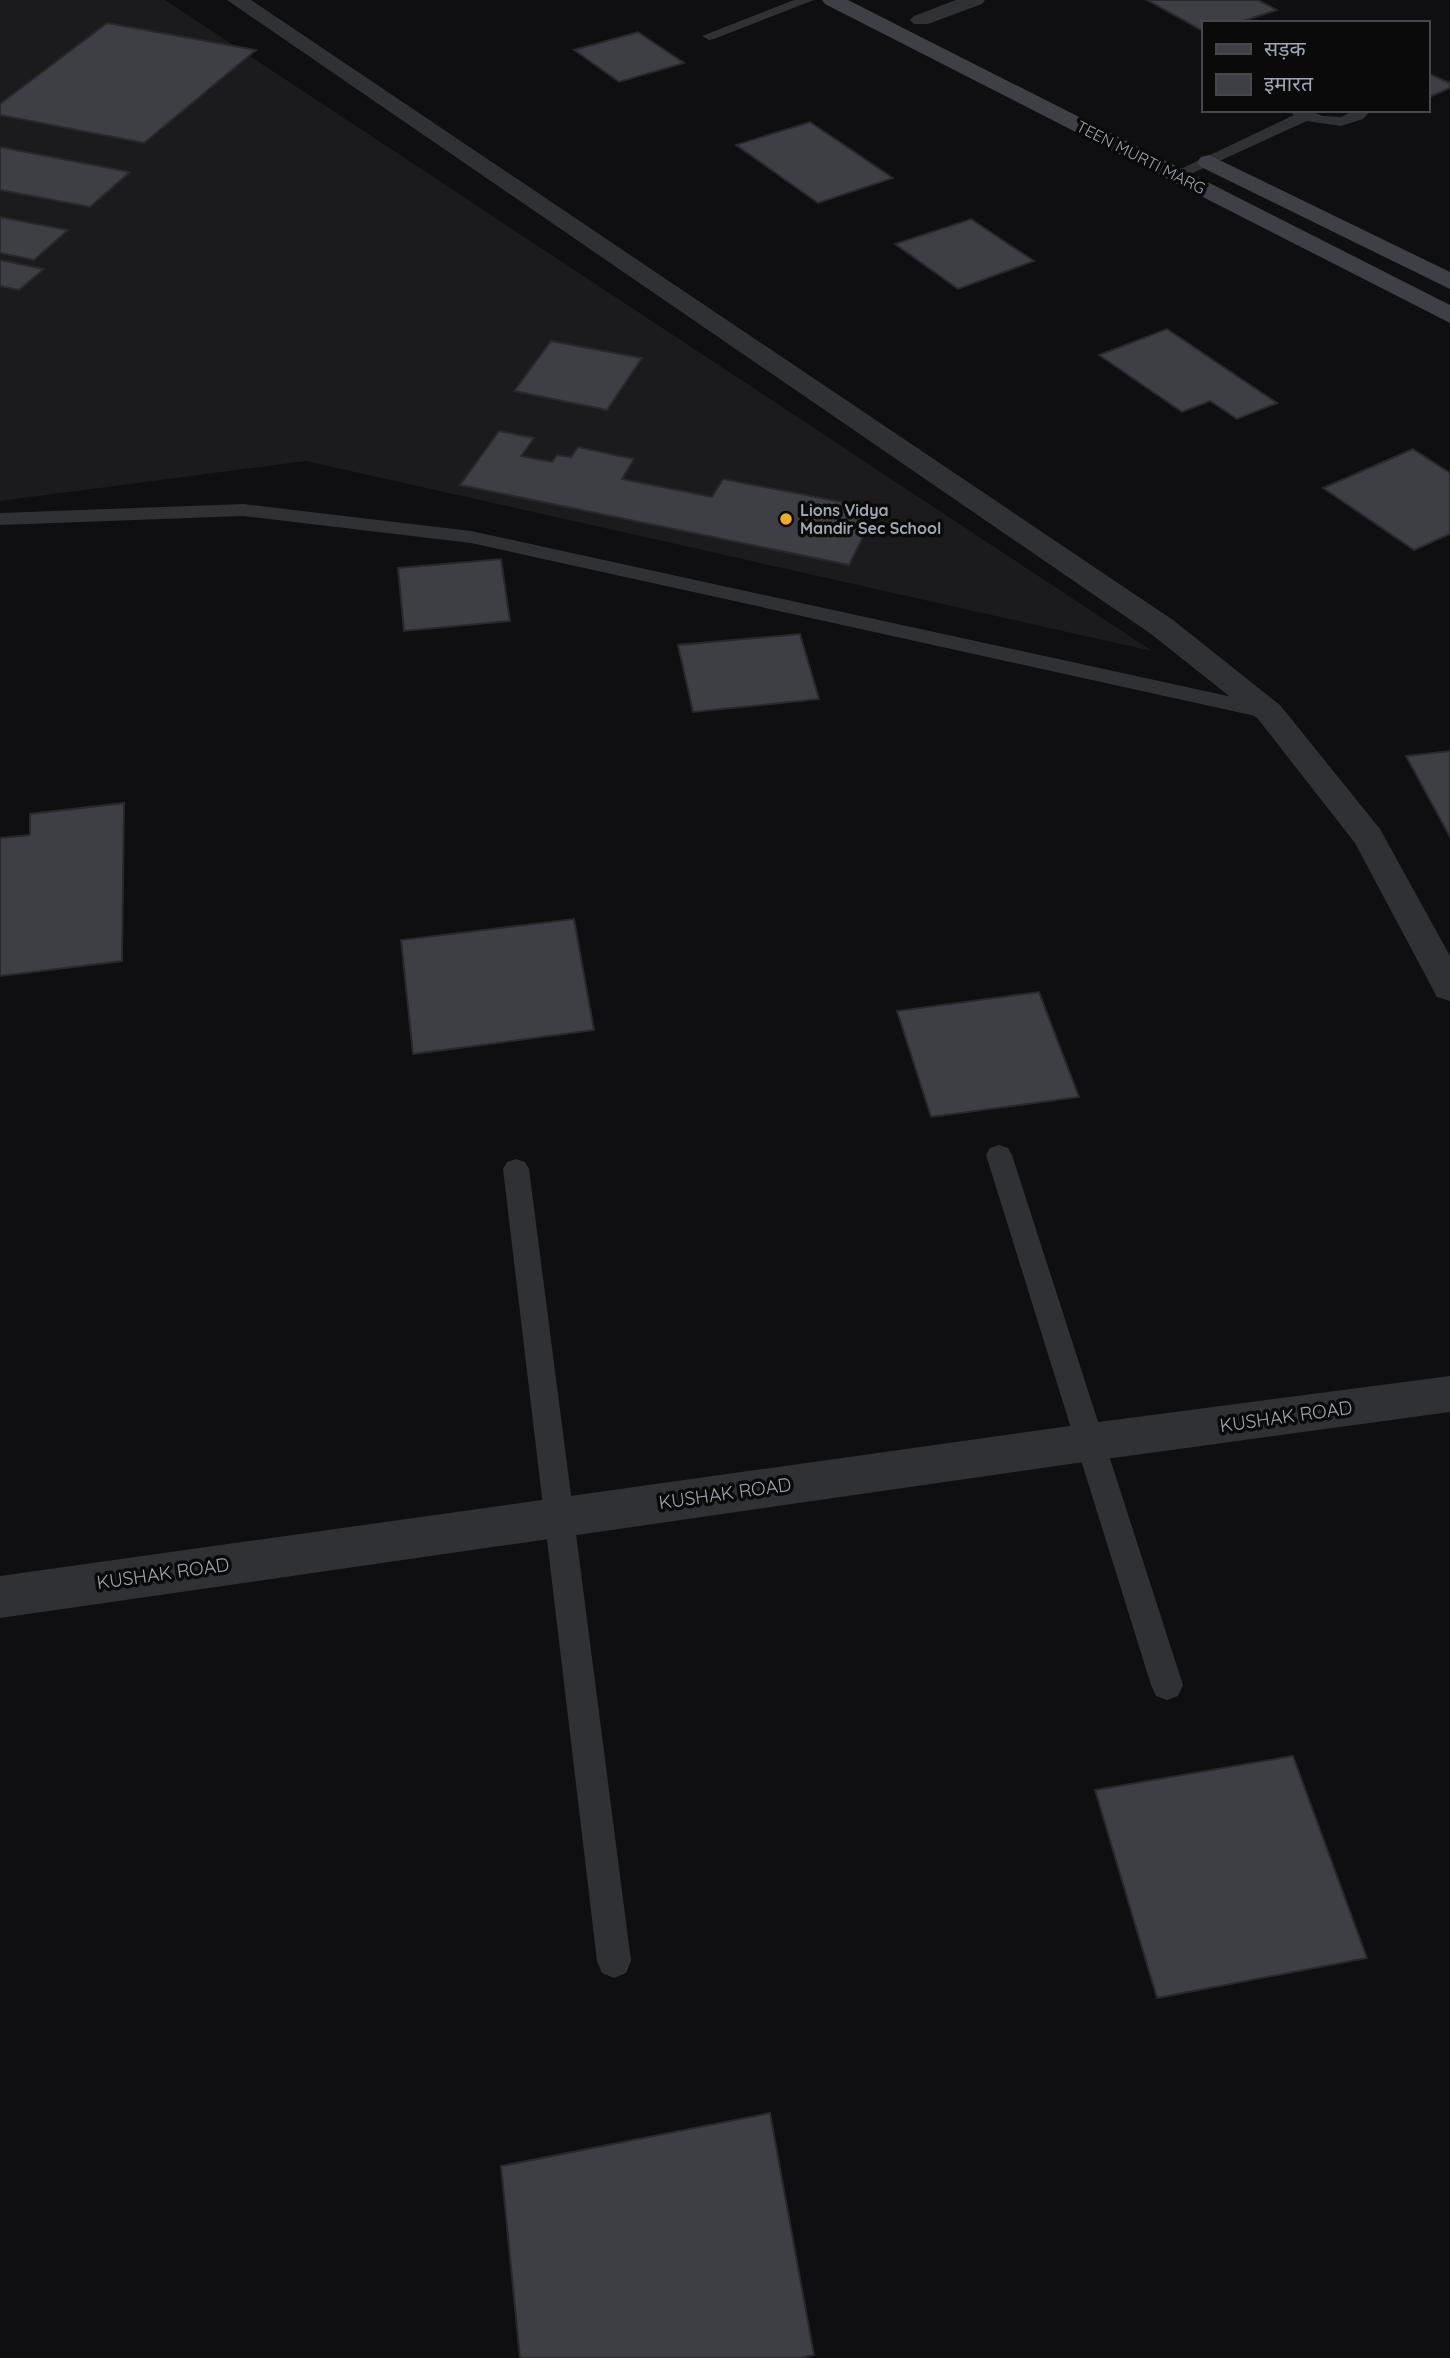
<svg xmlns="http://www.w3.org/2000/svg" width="1450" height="2358" font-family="Quicksand,'Noto Sans Devanagari',sans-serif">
<rect width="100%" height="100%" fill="#0f0f11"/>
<polygon fill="#1b1b1d" points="0,0 165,0 1152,651 306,461 0,501"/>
<g fill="#3e3f44" stroke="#29292d" stroke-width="2">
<polygon points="1147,0 1258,0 1277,10 1237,23 1203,23 1203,31"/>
<polygon points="107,23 256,50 144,143 0,115 0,104"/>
<polygon points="638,32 684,63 619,82 574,50"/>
<polygon points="1427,73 1450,83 1450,88 1427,98"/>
<polygon points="810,122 893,178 818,203 736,145"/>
<polygon points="0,147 130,172 90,207 0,190"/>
<polygon points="0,217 68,230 34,260 0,253"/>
<polygon points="971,219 1034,261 958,289 895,244"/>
<polygon points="0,260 44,269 19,290 0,286"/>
<polygon points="1167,329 1277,403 1237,419 1210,401 1182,412 1099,355"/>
<polygon points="551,341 642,358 607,410 514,391"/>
<polygon points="499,431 534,438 521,456 552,462 557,455 571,457 578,447 634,459 622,479 712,497 723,479 877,509 849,565 460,485"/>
<polygon points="1413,449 1450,473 1450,534 1414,550 1323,488"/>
<polygon points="501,559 510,621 404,631 398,568"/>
<polygon points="800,634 819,699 693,712 678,645"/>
<polygon points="1450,751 1450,837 1406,756"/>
<polygon points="124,803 122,961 0,976 0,838 30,835 30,814"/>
<polygon points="574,919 594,1030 413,1054 401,940"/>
<polygon points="1039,992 1079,1097 931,1117 897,1011"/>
<polygon points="1293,1756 1367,1958 1157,1998 1095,1790"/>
<polygon points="770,2113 814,2355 801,2358 520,2358 501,2166"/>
</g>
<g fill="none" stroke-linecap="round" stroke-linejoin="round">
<g fill="#303135" fill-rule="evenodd">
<polygon points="794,0 814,0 714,39 709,40 702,36"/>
<polygon points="1289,110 1308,110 1323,116 1341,117 1355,110 1371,110 1363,119 1341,126 1307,121 1182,178 1176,180 1168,175 1294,115"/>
<polygon points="243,504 471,531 1269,705 1277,707 1280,712 1277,717 1269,719 471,543 243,516 0,525 0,513"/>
<polygon points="999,1145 1008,1148 1012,1155 1183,1685 1178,1696 1167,1700 1156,1696 1151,1685 986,1155 990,1148"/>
<polygon points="516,1159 525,1162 529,1169 631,1961 626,1973 614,1978 602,1973 597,1961 503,1169 507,1162"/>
</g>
<g fill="#303135" fill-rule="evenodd">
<polygon points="227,0 251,0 1173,620 1280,705 1380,829 1450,956 1450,1001 1437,997 1355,843 1258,719 1151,634"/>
<polygon points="956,0 985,0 982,4 928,24 914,24 910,20 914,16"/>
<polygon points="1450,1376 1450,1412 1091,1461 0,1618 0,1576 1091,1423"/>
</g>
<g fill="#3e4045" fill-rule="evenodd">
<polygon points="822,0 848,0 1450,305 1450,323 825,4"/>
<polygon points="1209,155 1450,272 1450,289 1201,167 1197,162 1201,157"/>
</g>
</g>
<circle fill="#f1aa26" stroke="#0a0a0b" stroke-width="2.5" cx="786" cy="519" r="7"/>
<g text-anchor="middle" stroke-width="7" stroke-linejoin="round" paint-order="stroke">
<g font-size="16" fill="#a0a6b2" stroke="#0a0a0b">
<text transform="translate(1141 157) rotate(27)" y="6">TEEN MURTI MARG</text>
</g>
<g font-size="16" font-weight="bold" fill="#a0a6b2" stroke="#0a0a0b" text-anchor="start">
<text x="800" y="516">Lions Vidya<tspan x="800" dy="18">Mandir Sec School</tspan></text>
</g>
<g font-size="19" fill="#a0a6b2" stroke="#0a0a0b">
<text transform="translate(1286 1416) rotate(-8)" y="7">KUSHAK ROAD</text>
<text transform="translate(725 1493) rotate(-8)" y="7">KUSHAK ROAD</text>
<text transform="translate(163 1573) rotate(-8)" y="7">KUSHAK ROAD</text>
</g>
</g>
<rect x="1202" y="21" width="228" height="91" fill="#0a0a0b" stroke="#46484e" stroke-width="2"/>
<rect x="1216" y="44" width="35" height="10" fill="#3e4045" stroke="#46484e" stroke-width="2"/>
<text x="1264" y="56" font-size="21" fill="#a0a6b2">सड़क</text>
<rect x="1216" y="74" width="35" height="21" fill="#3e3f44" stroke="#46484e" stroke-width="2"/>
<text x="1264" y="91" font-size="21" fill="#a0a6b2">इमारत</text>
</svg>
